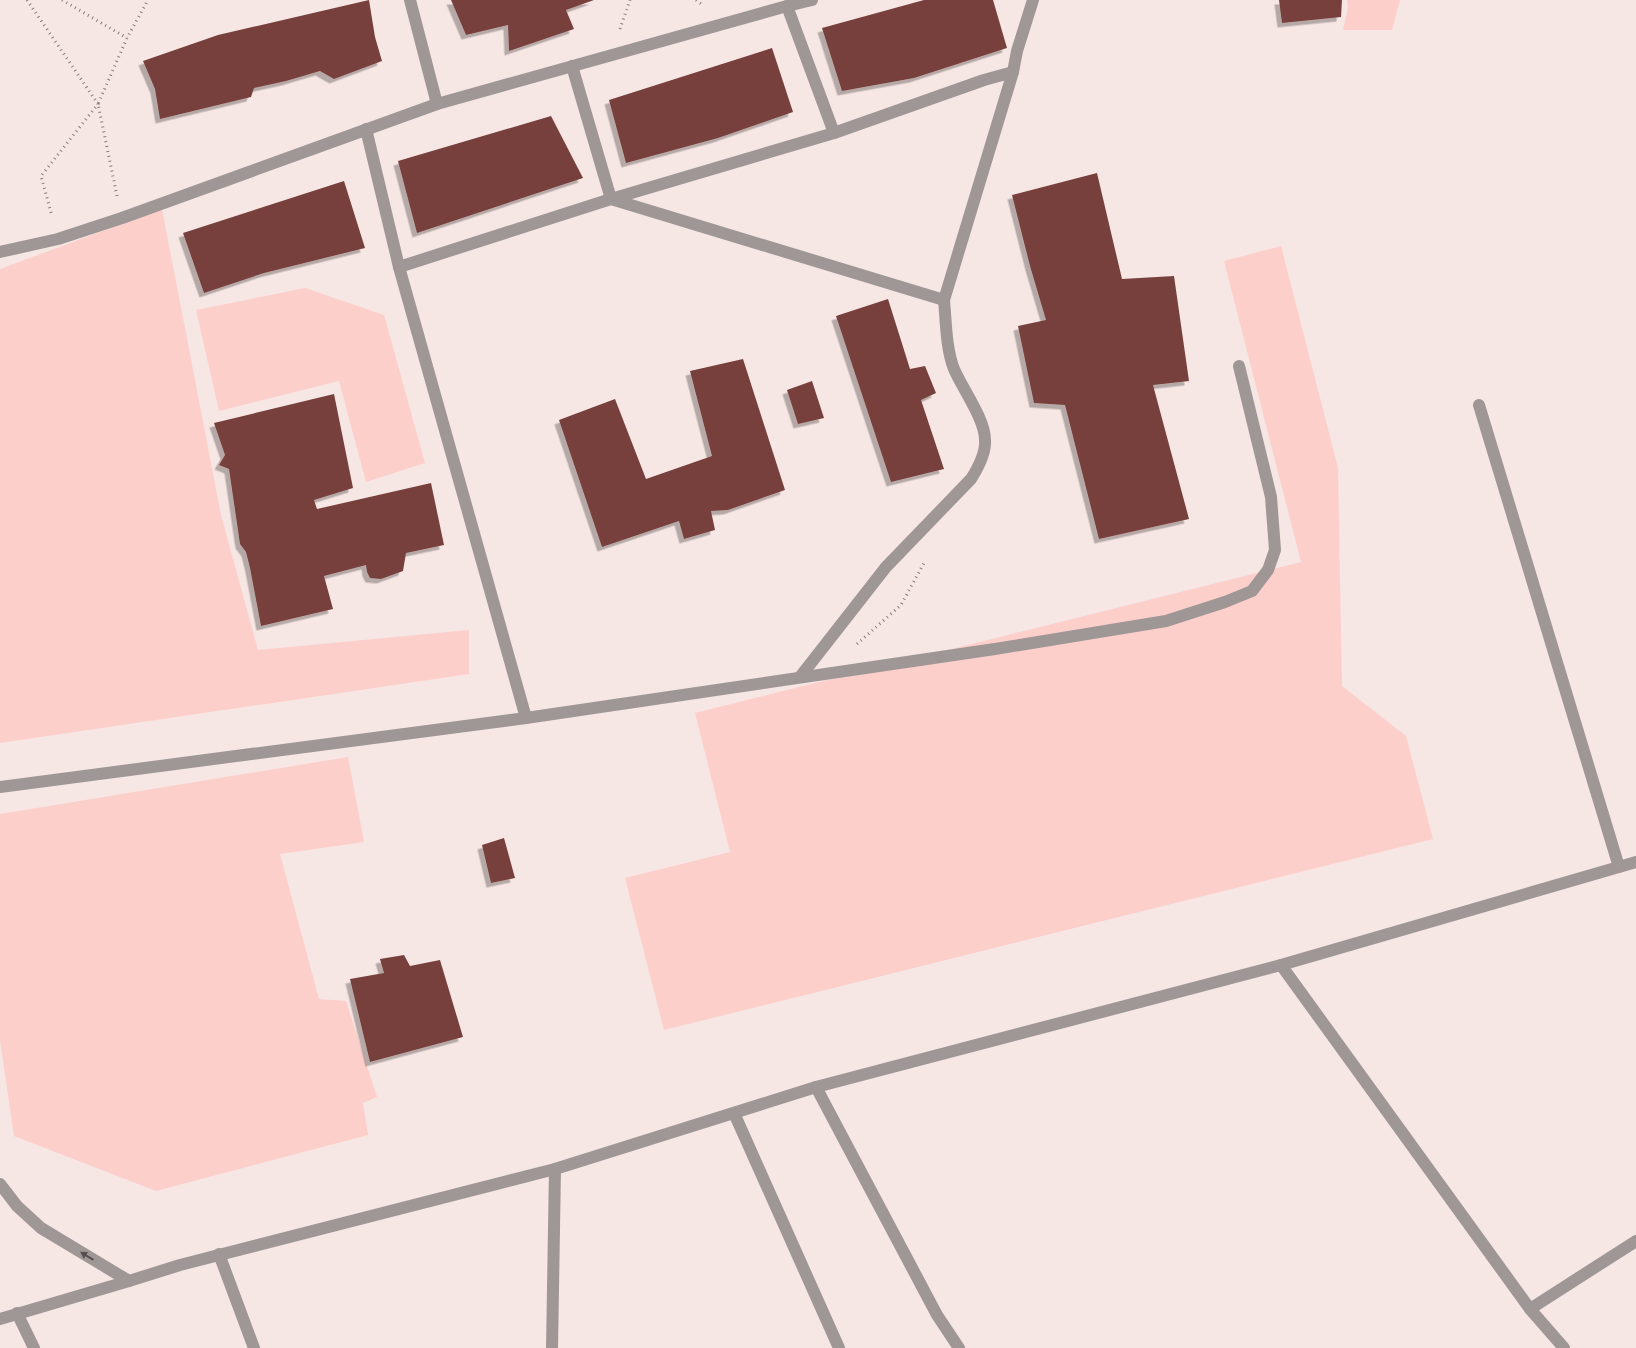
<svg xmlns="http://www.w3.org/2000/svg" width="1636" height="1348" font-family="Ubuntu,sans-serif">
<defs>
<filter id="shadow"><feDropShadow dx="-4.5" dy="4.5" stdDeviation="0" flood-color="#0004"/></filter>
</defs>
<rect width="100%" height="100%" fill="#f6e6e4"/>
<g fill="#fdcfcb">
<polygon points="1347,0 1400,0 1392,30 1343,30 1348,7"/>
<polygon points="162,209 221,515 258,650 469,630 469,674 0,743 0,269"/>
<polygon points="1281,246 1338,468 1342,686 1406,736 1433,839 664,1030 625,878 730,852 695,713 1301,562 1224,261"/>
<polygon points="305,288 384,315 425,463 366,482 339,381 219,411 196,310"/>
<polygon points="348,757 364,842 280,854 319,999 346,1001 377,1097 363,1103 368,1135 156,1191 14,1136 0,1040 0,814"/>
</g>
<g fill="#77413d" filter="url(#shadow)">
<polygon points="369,0 375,37 382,61 334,79 320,71 286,81 254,88 251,97 160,119 155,89 143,61 218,35"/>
<polygon points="451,0 594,0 566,10 574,29 509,51 508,25 466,35"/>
<polygon points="924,0 993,0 1007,48 914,78 842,91 822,28"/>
<polygon points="1279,0 1342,0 1341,17 1282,23"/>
<polygon points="772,48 793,112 718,138 626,163 609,100"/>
<polygon points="551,116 583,178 417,233 398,161"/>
<polygon points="1097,173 1122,279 1174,276 1189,381 1153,385 1189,519 1099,539 1065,405 1034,403 1018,326 1046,320 1030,266 1012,195"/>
<polygon points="344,181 365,248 264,273 204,293 183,233"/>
<polygon points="888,299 910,369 925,366 936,393 921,400 944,469 891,482 836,316"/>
<polygon points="743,359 785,490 728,510 711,511 715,530 684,539 679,521 602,547 559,420 615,399 646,479 712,456 690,371"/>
<polygon points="812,381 824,418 798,424 787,390"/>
<polygon points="334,394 353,488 314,500 317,509 431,483 444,545 406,553 403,571 381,579 370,578 367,572 366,565 324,576 333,609 261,626 250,568 246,552 240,544 229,469 219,465 225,455 214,423"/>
<polygon points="504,838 515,878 491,883 482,845"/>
<polygon points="404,955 410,966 440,960 463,1037 370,1062 350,979 384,973 380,959"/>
</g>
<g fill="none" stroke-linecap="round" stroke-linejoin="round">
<g stroke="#887d7c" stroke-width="3" stroke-dasharray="1 4" stroke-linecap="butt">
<polyline points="27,0 98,104 41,176 52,216"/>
<polyline points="62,0 127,38"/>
<polyline points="696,0 704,6"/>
<polyline points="620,29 630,0"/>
<polyline points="117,196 98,104 127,38 148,0"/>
<polyline points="857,644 901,605 924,563"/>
</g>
<g stroke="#9e9796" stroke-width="12">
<polyline points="410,0 437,104"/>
<polyline points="787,6 834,133"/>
<polyline points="572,66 611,199 944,300"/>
<polyline points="366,129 399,267 526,718"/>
<polyline points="399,267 611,199 834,133 984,80 1013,72 1017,51 1033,0"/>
<polyline points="1479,405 1619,867"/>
<path d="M800,677L886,567L971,479C978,468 986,454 985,440C985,419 962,388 954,369C946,349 946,321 944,300L1013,72"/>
<polyline points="0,787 526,718 995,649 1166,621 1225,602 1252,591 1268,570 1275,550 1271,497 1239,366"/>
<polyline points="816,1087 937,1315 959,1348"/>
<polyline points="0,1184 17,1206 41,1228 129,1281"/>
<polyline points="1530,1309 1636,1241"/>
</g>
<g stroke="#9e9796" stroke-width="12">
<polyline points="0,252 58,239 122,218 437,104 787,6 812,0"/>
<polyline points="1281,965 1530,1309 1564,1348"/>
<polyline points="734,1113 839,1348"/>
<polyline points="219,1254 254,1348"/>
<polyline points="17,1313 34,1348"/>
<polyline points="552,1348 555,1169"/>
</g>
<polyline stroke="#9e9796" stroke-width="12" points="0,1319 129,1281 180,1265 555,1169 816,1087 1281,965 1636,862"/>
</g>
<defs><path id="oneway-solid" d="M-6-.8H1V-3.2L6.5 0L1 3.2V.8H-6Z" transform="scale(1.25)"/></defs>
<use fill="#554f4e" href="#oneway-solid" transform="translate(87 1256) rotate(-149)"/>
</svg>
